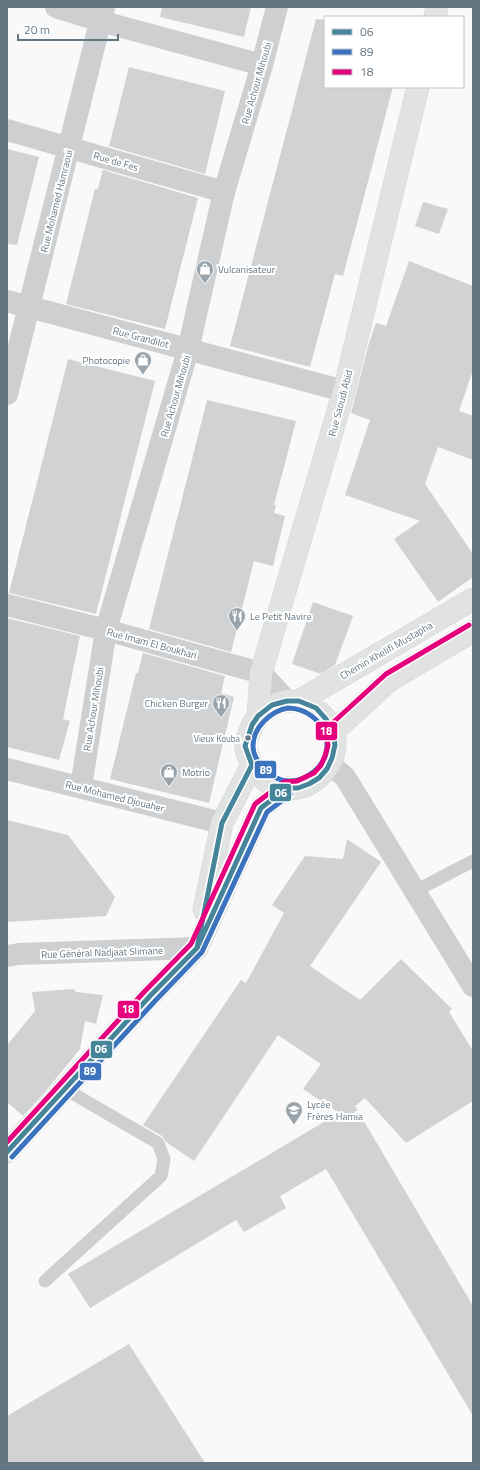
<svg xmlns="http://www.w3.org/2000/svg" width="480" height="1470" font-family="'Titillium Web',sans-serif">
<rect width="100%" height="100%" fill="#f9f9f9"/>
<g fill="#d0d2d3">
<polygon points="162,7 251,7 244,37 160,17"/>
<polygon points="316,19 325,20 325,87 393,87 343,276 335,274 310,367 230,346"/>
<polygon points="129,67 225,91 205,174 109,146"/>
<polygon points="7,149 39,157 17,245 7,244"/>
<polygon points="103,170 198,198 165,329 66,304 95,189 98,189"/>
<polygon points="423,202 448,209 439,234 415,226"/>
<polygon points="409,261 473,286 473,370 459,411 473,416 473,460 438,447 425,484 473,554 473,577 438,602 394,539 420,521 345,495 370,420 351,413 369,343 376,323 386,326"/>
<polygon points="68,359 155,381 96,614 9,593"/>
<polygon points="207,400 296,421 274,505 276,505 274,513 285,516 273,566 254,561 231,652 149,629"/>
<polygon points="313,602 353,616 335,665 321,674 292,664"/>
<polygon points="7,618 80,636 63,719 70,721 59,760 7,747"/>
<polygon points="143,653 225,676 221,693 234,697 209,803 110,779 136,673 138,673"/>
<polygon points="7,820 68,835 115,897 106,916 7,922"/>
<polygon points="347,839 381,862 310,966 360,1000 401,959 452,1009 449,1012 473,1051 473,1101 406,1143 365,1098 355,1106 473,1306 473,1416 326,1169 280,1196 286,1208 244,1232 236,1220 90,1308 68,1274 339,1113 303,1089 321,1064 278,1035 194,1161 166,1142 162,1136 143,1125 241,980 246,983 284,913 272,905 305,856 343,859"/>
<polygon points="74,989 76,992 103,995 96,1024 85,1021 80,1049 45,1092 23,1116 7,1102 7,1045 35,1011 32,992"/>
<polygon points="129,1344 205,1463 7,1463 7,1416"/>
</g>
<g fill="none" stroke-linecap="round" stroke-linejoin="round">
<g stroke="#d5d6d7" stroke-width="23">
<g id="secondary">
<polyline points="435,17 437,7"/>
<path d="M287,701C302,701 311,704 322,715C364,756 294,821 255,770C251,764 247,755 246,748C245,744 247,739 248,736C253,722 259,713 272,706C276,703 282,702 287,701Z"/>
<polyline points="299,701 473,599"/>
<polyline points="258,716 261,673 344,391 418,87"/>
<polyline points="333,732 390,680 473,631"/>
<polyline points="204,910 222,823 252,765"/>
<polyline points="7,1152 150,996 197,948 261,808 287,788"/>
</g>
</g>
<g stroke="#cecfd0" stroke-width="13">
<polyline points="415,891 473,861"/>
<polyline points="45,1281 161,1176 164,1159 158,1143 65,1089"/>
</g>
<g stroke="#cecfd0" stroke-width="22">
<polyline points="56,7 100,21 262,65"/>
<polyline points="7,130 224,192"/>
<polyline points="7,301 344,391"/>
<polyline points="7,394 104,7"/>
<polyline points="7,605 106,630 261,673 287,701"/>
<polyline points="332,758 331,765 345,777 473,986"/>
<polyline points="7,769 222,823"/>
<polyline points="81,787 106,630 188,350 224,192 262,65 277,7"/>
</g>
<polyline stroke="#cecfd0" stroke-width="22" points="7,956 19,954 197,948"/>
<use href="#secondary" stroke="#e1e2e2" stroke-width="22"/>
<g stroke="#fff" stroke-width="8">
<g id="bus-1">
<polygon points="287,701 299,701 316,708 326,719 333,732 335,745 332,758 327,769 319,778 309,784 298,788 287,788 261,808 197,948 222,823 252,765 245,746 252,725 258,716 272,705"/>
<polyline points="7,1152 150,996 197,948"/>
</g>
</g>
<g stroke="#fff" stroke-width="8">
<g id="bus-2">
<path d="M288,708C325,709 343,754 309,775C303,779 296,781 289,781C280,781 273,777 267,771C260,765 253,756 253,746C253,727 271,711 288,708Z"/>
<polyline points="12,1157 155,1001 202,952 267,812 291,794"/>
</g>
</g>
<g stroke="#fff" stroke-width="8">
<polyline id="bus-3" points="7,1142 145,991 191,944 255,804 284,782 297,781 314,773 321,765 325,756 328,745 326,732 327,728 386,674 469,625"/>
</g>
<use href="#bus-1" stroke="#468499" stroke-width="5"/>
<use href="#bus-2" stroke="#3c73bf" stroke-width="5"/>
<use href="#bus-3" stroke="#e5007d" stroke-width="5"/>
</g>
<defs>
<g id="shop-pin" transform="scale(0.9)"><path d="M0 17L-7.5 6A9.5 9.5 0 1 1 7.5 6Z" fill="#99a4ac" stroke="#fff"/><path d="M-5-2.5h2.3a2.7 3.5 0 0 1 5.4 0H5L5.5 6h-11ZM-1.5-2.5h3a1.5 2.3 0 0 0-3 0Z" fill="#fff"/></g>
<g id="restaurant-pin" transform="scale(0.9)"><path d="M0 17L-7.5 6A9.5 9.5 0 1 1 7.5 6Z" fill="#99a4ac" stroke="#fff"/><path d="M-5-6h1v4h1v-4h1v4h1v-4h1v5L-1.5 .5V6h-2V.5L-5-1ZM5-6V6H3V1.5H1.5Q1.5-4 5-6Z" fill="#fff"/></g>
<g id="school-pin" transform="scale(0.9)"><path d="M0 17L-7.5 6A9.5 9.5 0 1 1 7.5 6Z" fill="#99a4ac" stroke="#fff"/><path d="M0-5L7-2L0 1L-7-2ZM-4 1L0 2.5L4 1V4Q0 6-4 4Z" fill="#fff"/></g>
</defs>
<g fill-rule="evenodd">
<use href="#shop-pin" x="205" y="269"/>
<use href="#shop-pin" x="143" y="360"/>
<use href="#restaurant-pin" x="237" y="616"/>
<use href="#restaurant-pin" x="221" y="703"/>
<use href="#shop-pin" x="169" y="772"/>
<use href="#school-pin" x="294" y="1110"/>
</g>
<circle fill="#657683" stroke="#fff" stroke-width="1.5" cx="248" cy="738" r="3.5"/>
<g text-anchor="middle" stroke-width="4" stroke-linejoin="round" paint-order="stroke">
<g font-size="9" fill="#657683" stroke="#fff" text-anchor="end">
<text x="240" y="742">Vieux Kouba</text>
</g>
<g font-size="10" fill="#657683" stroke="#fff">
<text transform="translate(256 83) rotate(-74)" y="4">Rue Achour Mihoubi</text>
<text transform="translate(116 161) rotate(16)" y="4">Rue de Fes</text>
<text transform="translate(56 201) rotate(-76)" y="4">Rue Mohamed Hamraoui</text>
<text transform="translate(141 337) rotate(15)" y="4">Rue Grandilot</text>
<text transform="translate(175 396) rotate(-74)" y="4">Rue Achour Mihoubi</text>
<text transform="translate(340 403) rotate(-75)" y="4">Rue Saoudi Abid</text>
<text transform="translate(152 643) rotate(15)" y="4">Rue Imam El Boukhari</text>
<text transform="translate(386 650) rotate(-30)" y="4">Chemin Khelifi Mustapha</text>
<text transform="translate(93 709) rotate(-81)" y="4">Rue Achour Mihoubi</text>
<text transform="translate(115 796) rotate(14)" y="4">Rue Mohamed Djouaher</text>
<text transform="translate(102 952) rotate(-2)" y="4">Rue Général Nadjaat Slimane</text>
</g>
<g font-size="10" fill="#657683" stroke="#fff" text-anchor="start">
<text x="218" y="273">Vulcanisateur</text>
<text x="130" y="364" text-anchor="end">Photocopie</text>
<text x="250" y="620">Le Petit Navire</text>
<text x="208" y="707" text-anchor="end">Chicken Burger</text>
<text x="182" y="776">Motrio</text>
<text x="307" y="1108">Lycée<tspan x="307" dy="12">Frères Hamia</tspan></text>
</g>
</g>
<g stroke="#fff" stroke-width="1.5">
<rect x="315" y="721" width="23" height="20" rx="4" fill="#e5007d"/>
<rect x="254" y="760" width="23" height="19" rx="4" fill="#3c73bf"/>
<rect x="269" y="783" width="23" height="19" rx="4" fill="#468499"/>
<rect x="117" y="1000" width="23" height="19" rx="4" fill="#e5007d"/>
<rect x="90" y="1040" width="23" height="19" rx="4" fill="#468499"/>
<rect x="79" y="1062" width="23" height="19" rx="4" fill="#3c73bf"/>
</g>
<g font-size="11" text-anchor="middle" font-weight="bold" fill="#fff">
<text x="326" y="735">18</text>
<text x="266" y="774">89</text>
<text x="281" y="797">06</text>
<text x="128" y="1013">18</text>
<text x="101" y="1053">06</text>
<text x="90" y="1075">89</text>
</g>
<rect width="480" height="1470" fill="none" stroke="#657683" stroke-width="16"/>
<rect x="324" y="16" width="140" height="72" fill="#ffffff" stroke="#c1c8cd"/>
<rect x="332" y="29" width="20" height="6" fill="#468499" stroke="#c1c8cd"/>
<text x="360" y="36" font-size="12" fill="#657683">06</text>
<rect x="332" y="49" width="20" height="6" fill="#3c73bf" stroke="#c1c8cd"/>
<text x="360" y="56" font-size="12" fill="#657683">89</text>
<rect x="332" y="69" width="20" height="6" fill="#e5007d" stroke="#c1c8cd"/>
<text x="360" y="76" font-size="12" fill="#657683">18</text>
<path d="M18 34v6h100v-6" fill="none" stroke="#657683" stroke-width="2"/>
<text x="24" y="34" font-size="12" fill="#657683" stroke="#ffffff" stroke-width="3" paint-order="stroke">20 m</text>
</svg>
